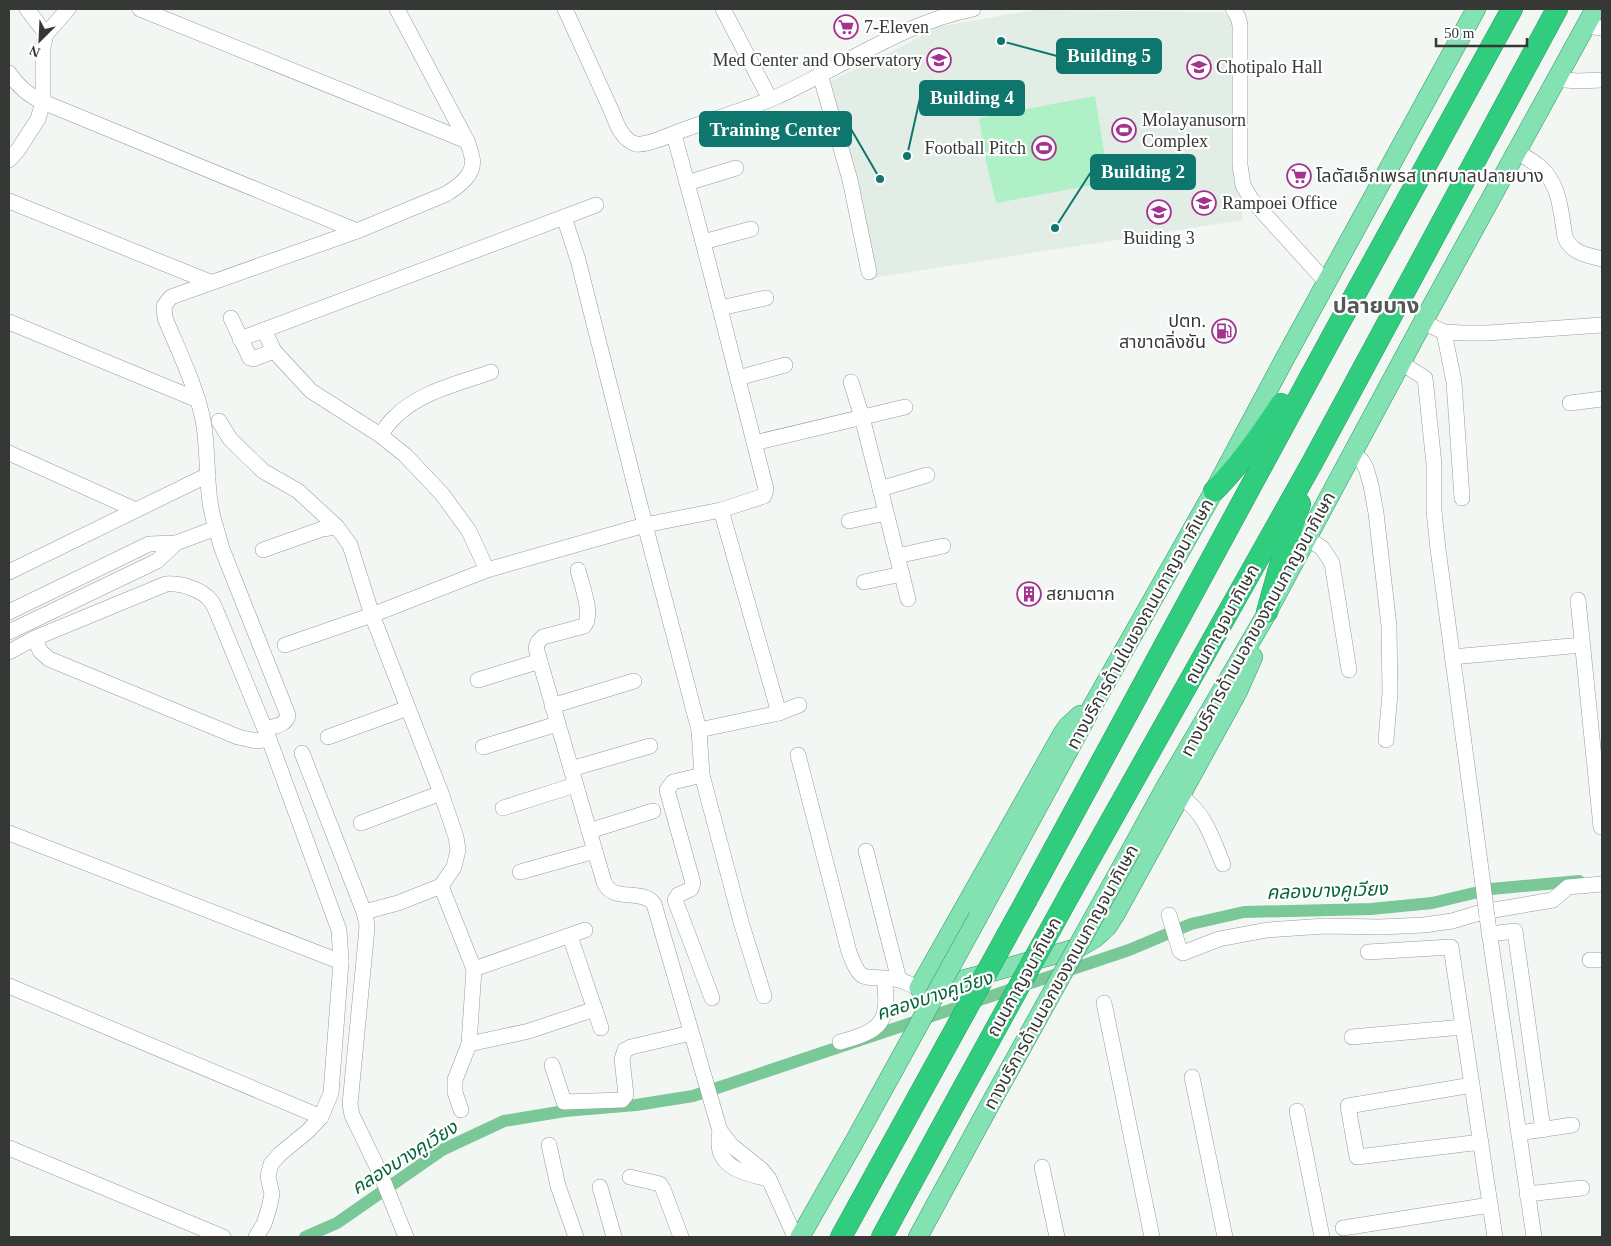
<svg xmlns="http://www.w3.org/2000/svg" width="1611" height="1246" font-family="'Times New Roman','Noto Sans Thai',serif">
<rect width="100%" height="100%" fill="#f2f7f4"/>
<polygon fill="#e1ede5" points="1034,10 1223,12 1232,21 1238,180 1243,220 872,278 825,84 905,45 937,27"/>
<polygon fill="#b0f0c7" points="1095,96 1109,182 996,203 986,161 979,118"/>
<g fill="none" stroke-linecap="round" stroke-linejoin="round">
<polyline stroke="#7ac797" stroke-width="12" points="305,1237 337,1223 442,1150 504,1121 565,1111 636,1105 693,1096 1129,950 1191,924 1244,912 1371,909 1432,903 1491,889 1579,881"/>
<g stroke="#979c99" stroke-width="16">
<g id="minor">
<polyline points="27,9 46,34"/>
<polyline points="140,9 467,141"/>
<path d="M565,9L612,112C616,123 622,140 636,144C647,146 672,134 683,130C714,119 746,110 776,97C841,68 902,23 973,9"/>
<polyline points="723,9 770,99"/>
<polyline points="1233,9 1238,17 1240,25 1240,165 1243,185 1251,199 1327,283"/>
<polyline points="1585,26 1602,28"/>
<path d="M9,73C19,87 28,95 43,102L357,231"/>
<polyline points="820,74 850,180 869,272"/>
<polyline points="1555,79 1577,81 1602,80"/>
<path d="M1516,152C1524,156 1533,161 1540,167C1560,184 1561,213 1565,237C1571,253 1587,255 1602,259"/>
<polyline points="9,160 18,150 38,119 43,102 43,47 46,34 68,9"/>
<polyline points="687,183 736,168"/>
<polyline points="9,201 210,282"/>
<polyline points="564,217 578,260 645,525 699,730 702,775 741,922 764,996"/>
<polyline points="703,242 751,229"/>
<polyline points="720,308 766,298"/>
<polyline points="231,318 250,358 253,359 274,351"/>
<polyline points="9,322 198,400"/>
<polyline points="1423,322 1444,332 1463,333 1488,333 1602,325"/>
<polyline points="264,330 274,351 311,391 380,435 405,455 442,494 469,531 487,570"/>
<polyline points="1444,332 1454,382 1462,498"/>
<polyline points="240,339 596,205"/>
<polyline points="1401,363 1425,378 1434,464 1434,511 1438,549 1482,877"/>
<polyline points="738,378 785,365"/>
<polyline points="851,382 862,417 908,599"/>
<polyline points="1570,403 1602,399"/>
<polyline points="219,421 230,439 263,471 298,491 337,527 350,545 372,615 441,793 456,837 458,850 454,867 441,886 398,903 364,912 367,925 366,939 350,1104 352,1115 381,1175 406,1237"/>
<path d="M380,435C385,429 389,422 395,417C419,392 460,383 491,372"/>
<polyline points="754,443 905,407"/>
<polyline points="9,453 136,510"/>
<polyline points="1353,453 1362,461 1366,468 1371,485 1376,513 1389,626 1390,693 1386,740"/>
<polyline points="880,489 927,475"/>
<polyline points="721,510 779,713"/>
<polyline points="849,521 886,513"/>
<path d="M216,528C205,495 209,459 204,426C199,392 178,350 165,318L164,306L171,297L357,231L446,194C459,186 476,174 472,157C471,152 469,146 467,141L397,9"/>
<polyline points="1307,538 1322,548 1332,563 1349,670"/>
<polyline points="263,550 322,529 337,527"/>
<polyline points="897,556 943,546"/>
<path d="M578,570C581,584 594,614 584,626L543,637L538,642L536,648L604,882C612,903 642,888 654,904L720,1131L731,1145L762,1170L769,1179L795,1237"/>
<polyline points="9,572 208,475"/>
<polyline points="864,582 902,574"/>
<polyline points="1578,600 1601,827"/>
<path d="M9,612L149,544L176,543L216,528L222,549L288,715C286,726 274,726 265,729"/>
<polyline points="9,632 157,561 176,543"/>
<polyline points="35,638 40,651 49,659 238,737 256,741 269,739"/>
<polyline points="285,645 372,615 487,570 645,525 721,510 764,496 766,489 703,242 676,142 673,134"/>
<path d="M9,652L35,638L166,584C180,583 202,589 211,601C215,606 217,614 220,620L269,739L339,930L341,962L331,1093L321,1117L308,1131L280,1154L271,1164L268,1177L272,1194L269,1208L264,1224L256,1237"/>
<polyline points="1452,657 1582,645"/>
<polyline points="478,680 540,661"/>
<polyline points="552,706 634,681"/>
<polyline points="699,730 779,713 799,705"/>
<polyline points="328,737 408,708"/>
<polyline points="483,747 557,724"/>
<polyline points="302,753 364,912"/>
<path d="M798,755L849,952C862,987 864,974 894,979C903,980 911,985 919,988"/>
<polyline points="571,769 650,746"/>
<polyline points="702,775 673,782 667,790 693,883 691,889 678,895 675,900 712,998"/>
<path d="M1181,796C1206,815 1211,836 1223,864"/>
<polyline points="503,808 575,785"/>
<polyline points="361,823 441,793"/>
<polyline points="589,831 653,811"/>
<polyline points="9,833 341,962"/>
<polyline points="866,851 899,980"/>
<polyline points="520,872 595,851"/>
<polyline points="441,886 474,969 469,1044 455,1080 455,1092 461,1110"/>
<polyline points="1169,915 1180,951 1183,953 1219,939 1267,930 1325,926 1380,927 1424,925 1452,921 1482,912 1553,900 1568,887 1602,884"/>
<polyline points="1487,917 1534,1237"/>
<polyline points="1489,934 1515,931 1543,1130"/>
<polyline points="570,936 601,1028"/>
<polyline points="1368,952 1451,947 1495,1237"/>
<polyline points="1590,960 1602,960"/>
<polyline points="474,969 585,930"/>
<polyline points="9,986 321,1117"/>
<polyline points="1104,1003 1152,1237"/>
<polyline points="1352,1037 1463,1027"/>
<path d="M840,1042C880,1031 891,1023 884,979"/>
<polyline points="469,1044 529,1031 595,1009"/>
<polyline points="552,1065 564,1102 622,1100 626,1095 622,1059 625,1050 631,1047 691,1033"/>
<polyline points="1192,1077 1225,1237"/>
<polyline points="1472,1085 1348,1106 1357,1157 1481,1142"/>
<polyline points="1297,1111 1322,1237"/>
<path d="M720,1131C719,1137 718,1145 720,1151C726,1171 752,1175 769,1179"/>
<polyline points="1519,1133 1572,1125"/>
<polyline points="549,1145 558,1186 576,1237"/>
<polyline points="9,1148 223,1237"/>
<polyline points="1042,1167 1057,1237"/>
<polyline points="630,1177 660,1184 663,1189 681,1237"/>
<polyline points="600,1187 614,1237"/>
<polyline points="1527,1194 1582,1188"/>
<polyline points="1343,1228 1490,1205"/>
</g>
</g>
<g stroke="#329965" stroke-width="20">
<g id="major">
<polyline points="1080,715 1068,726 1063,733 919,988 930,989 1078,948 1095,938 1107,927 1116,913 1238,691 1253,657"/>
<polyline points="1131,850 1165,788 1263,620 1423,322 1595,9"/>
<polyline points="978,917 1092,707 1214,491 1284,360 1476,9"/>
<polyline points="800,1237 853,1144"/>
<polyline points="918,1237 993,1099"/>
</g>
</g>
<g stroke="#329965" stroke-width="22">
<g id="highway">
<path d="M1214,491C1240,465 1261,435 1281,404"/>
<polyline points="1267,612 1282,558 1300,504"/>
<polyline points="1072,890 1312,463 1557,9"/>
<polyline points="1027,899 1335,331 1512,9"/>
<polyline points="841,1237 885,1157"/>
<polyline points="882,1237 950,1112"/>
</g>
</g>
<use href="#minor" stroke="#fff" stroke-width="15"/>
<use href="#major" stroke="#83e1b2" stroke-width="19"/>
<use href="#highway" stroke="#30cd7f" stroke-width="21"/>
<g stroke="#979c99" stroke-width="16" stroke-linecap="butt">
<polyline id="minor-bridge" points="1482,877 1487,917"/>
</g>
<g stroke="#329965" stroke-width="20" stroke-linecap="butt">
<g id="major-bridge">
<polyline points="993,1099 1131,850"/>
<polyline points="853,1144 978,917"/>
</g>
</g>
<g stroke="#329965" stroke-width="22" stroke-linecap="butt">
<g id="highway-bridge">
<polyline points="950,1112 1072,890"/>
<polyline points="885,1157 1027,899"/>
</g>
</g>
<use href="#minor-bridge" stroke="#fff" stroke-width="15"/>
<use href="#major-bridge" stroke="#83e1b2" stroke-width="19"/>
<use href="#highway-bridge" stroke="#30cd7f" stroke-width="21"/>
</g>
<defs>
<g id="supermarket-ring" transform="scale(1.25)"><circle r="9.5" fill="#fff" stroke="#a43390" stroke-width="1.5"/><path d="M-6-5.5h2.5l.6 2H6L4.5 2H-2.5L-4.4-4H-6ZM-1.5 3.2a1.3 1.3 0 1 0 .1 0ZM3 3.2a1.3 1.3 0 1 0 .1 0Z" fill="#a43390"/></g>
<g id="school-ring" transform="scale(1.25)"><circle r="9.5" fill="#fff" stroke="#a43390" stroke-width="1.5"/><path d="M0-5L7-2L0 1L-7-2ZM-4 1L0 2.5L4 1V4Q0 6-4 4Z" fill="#a43390"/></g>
<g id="stadium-ring" transform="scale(1.25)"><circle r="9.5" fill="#fff" stroke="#a43390" stroke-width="1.5"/><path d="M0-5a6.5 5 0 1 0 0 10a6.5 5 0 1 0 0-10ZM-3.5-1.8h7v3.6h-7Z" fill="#a43390"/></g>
<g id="fuel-ring" transform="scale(1.25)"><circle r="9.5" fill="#fff" stroke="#a43390" stroke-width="1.5"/><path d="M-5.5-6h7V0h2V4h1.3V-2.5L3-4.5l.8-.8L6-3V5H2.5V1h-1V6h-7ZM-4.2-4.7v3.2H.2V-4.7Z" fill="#a43390"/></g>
<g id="building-ring" transform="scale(1.25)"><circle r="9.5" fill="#fff" stroke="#a43390" stroke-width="1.5"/><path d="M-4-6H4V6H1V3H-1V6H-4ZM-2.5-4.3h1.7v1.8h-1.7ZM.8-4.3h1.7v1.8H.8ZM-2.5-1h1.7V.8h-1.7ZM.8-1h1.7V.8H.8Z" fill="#a43390"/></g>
</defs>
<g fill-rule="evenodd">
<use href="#supermarket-ring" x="846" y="27"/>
<use href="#school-ring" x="939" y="60"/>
<use href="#school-ring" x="1199" y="67"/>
<use href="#stadium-ring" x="1124" y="130"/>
<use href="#stadium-ring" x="1044" y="148"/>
<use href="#supermarket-ring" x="1299" y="176"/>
<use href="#school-ring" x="1204" y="203"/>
<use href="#school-ring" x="1159" y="212"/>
<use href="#fuel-ring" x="1224" y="331"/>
<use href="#building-ring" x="1029" y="594"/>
</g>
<g text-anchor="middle" stroke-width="4.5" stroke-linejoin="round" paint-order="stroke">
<g font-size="18" fill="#363836" stroke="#fff" text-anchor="start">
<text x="864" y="33">7-Eleven</text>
<text x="922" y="66" text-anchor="end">Med Center and Observatory</text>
<text x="1216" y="73">Chotipalo Hall</text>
<text x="1142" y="126">Molayanusorn<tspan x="1142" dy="21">Complex</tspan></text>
<text x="1026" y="154" text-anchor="end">Football Pitch</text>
<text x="1316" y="182">โลตัสเอ็กเพรส เทศบาลปลายบาง</text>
<text x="1222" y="209">Rampoei Office</text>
<text x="1159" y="244" text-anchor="middle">Buiding 3</text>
<text x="1206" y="327" text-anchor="end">ปตท.<tspan x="1206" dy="21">สาขาตลิ่งชัน</tspan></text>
<text x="1046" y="600">สยามตาก</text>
</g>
<g font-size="18" fill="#363836" stroke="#fff">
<text transform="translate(1140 624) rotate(-61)" y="6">ทางบริการด้านในของถนนกาญจนาภิเษก</text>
<text transform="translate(1222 624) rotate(-61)" y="6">ถนนกาญจนาภิเษก</text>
<text transform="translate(1258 624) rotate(-61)" y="6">ทางบริการด้านนอกของถนนกาญจนาภิเษก</text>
<text transform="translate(1024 977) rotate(-61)" y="6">ถนนกาญจนาภิเษก</text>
<text transform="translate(1061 977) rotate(-61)" y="6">ทางบริการด้านนอกของถนนกาญจนาภิเษก</text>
</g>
<g font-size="19" font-style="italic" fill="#06653a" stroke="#fff">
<text transform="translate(1327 890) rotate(-2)" y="7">คลองบางคูเวียง</text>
<text transform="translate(934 995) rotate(-18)" y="7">คลองบางคูเวียง</text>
<text transform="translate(404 1157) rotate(-32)" y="7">คลองบางคูเวียง</text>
</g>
<g font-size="22" font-weight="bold" fill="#555956" stroke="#fff">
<text x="1376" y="313">ปลายบาง</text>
</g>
</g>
<path fill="none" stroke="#0f766e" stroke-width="2" d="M1001 41L1057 56M907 156L920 98M880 179L851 129M1055 228L1091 172"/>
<g fill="#0f766e" stroke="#fff" stroke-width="2">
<circle cx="1001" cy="41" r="5"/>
<circle cx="907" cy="156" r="5"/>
<circle cx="880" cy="179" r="5"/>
<circle cx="1055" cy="228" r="5"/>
</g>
<g fill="#0f766e" stroke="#0f766e" stroke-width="2">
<rect x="1057" y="39" width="104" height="34" rx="5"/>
<rect x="920" y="81" width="104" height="34" rx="5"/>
<rect x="700" y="112" width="151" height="34" rx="5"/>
<rect x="1091" y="155" width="104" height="34" rx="5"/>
</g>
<g font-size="19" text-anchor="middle" font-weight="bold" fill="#fff">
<text x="1109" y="62">Building 5</text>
<text x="972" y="104">Building 4</text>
<text x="775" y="136">Training Center</text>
<text x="1143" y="178">Building 2</text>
</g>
<rect width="1611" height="1246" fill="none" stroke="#363836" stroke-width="20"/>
<g transform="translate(40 40) rotate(204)" stroke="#ffffff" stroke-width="4" paint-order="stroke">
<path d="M0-4L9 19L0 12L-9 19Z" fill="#363836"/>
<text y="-8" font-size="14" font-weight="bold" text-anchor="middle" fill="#363836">N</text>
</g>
<path d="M1436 38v8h91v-8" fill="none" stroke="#363836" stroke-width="2.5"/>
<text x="1444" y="38" font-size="15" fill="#363836" stroke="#ffffff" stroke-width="4" paint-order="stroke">50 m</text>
</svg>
